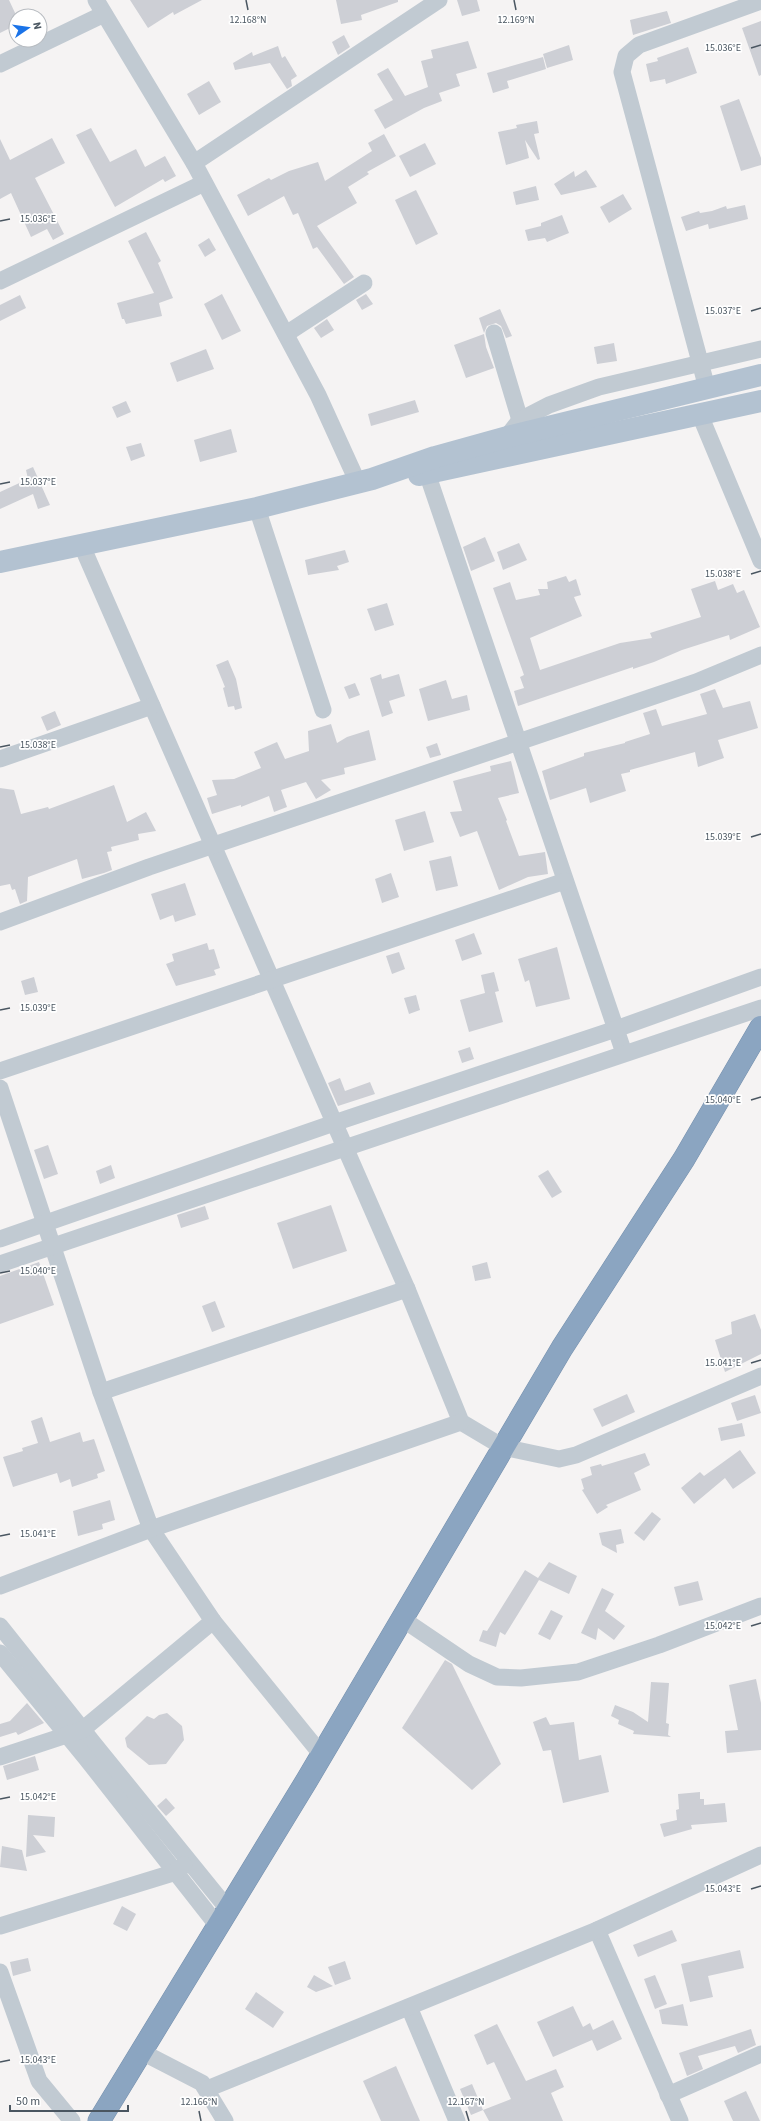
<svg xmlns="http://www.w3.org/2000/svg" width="761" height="2121" font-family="'Source Sans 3',sans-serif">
<rect width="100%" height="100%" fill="#f5f3f3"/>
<g fill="#cdcfd5">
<polygon points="0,0 9,0 16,15 16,25 0,33"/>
<polygon points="130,0 202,0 174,15 173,12 148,28"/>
<polygon points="336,0 398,0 398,2 361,15 362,20 341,24"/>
<polygon points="457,0 477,0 480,11 462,16"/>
<polygon points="667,11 671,23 633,35 630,20"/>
<polygon points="761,21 761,75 759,76 742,28"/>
<polygon points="344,35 350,47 338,55 332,42"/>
<polygon points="468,41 477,68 456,74 460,86 439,93 442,101 424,108 385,129 374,110 393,100 377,74 388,68 405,96 428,87 421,61 433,58 431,50"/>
<polygon points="569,45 573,60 547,68 543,54"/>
<polygon points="278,46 282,58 285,56 297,76 291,80 292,86 287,89 270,63 235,70 233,63 252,52 253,56"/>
<polygon points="688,47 697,73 666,84 665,79 650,82 646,64 658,61 657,58"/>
<polygon points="543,57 546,69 507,81 509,88 493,93 487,73"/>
<polygon points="209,81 221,102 199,115 187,94"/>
<polygon points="739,99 761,158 761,165 741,171 720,106"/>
<polygon points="537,121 539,133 534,134 540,159 538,160 525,140 529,158 506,165 498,132 517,128 516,125"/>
<polygon points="91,128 110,162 136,149 145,167 165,156 176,176 165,182 163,179 115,207 76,135"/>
<polygon points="384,134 396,156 367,172 369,174 348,187 357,203 317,226 354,277 344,284 317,247 313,249 298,213 293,215 284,196 248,216 237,195 269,178 271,180 289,171 318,162 325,181 372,151 368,143"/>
<polygon points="52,138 65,163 35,178 64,234 53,240 47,229 31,237 11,193 0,199 0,139 10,160"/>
<polygon points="425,143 436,164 410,177 399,156"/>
<polygon points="586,170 597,187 561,195 554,184 574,171 575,177"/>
<polygon points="536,186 539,200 516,205 513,192"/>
<polygon points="416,190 438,234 416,245 395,200"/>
<polygon points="623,194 632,209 609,223 600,207"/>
<polygon points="745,205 748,219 709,229 708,224 686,231 681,217 699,211 700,213 712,211 726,206 727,209"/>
<polygon points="562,215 569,233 547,242 545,238 528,241 525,230 541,226 541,223"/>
<polygon points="146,232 161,261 158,263 173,298 159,303 162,316 126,324 124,319 122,319 117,303 154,293 128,241"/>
<polygon points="209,238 216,250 205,257 198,245"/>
<polygon points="222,294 241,331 222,340 204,304"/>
<polygon points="366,294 373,304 362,310 356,300"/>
<polygon points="20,295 26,308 0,321 0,305"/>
<polygon points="500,309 512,336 506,338 501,326 496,323 487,326 484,333 479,318"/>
<polygon points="327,319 334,330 321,338 314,328"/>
<polygon points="484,334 486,347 494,368 466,378 454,345"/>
<polygon points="614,343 617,361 597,364 594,347"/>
<polygon points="206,349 214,369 177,382 170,363"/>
<polygon points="415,400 419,412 371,426 368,414"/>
<polygon points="126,401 131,412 117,418 112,407"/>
<polygon points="231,429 237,452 200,462 194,440"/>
<polygon points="141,443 145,456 131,461 126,447"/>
<polygon points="33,467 50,505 38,509 33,494 0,509 0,492 28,479 26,470"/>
<polygon points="485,537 495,561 471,571 463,547"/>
<polygon points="519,543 527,560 503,570 497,552"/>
<polygon points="345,550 349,562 337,566 339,570 308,575 305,560"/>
<polygon points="566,576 569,582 576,579 581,595 574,597 582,616 530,638 540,670 620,643 652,638 650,633 701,617 691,589 715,581 718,590 733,584 737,593 744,590 760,627 730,640 729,635 682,650 654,662 633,669 633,667 518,706 514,691 524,688 520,677 524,675 493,588 510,582 516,600 540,595 538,589 548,589 547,582"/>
<polygon points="387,603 394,625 375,631 367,609"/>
<polygon points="228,660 236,679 242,708 235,710 234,706 228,707 223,688 225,687 216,665"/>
<polygon points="381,674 382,679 399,674 405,696 389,701 393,713 382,717 370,678"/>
<polygon points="446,680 452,699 467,695 470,710 428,721 419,689"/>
<polygon points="355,683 360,695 349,699 344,687"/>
<polygon points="715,689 723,708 750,701 758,728 718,740 724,758 698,767 695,752 630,770 630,772 621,774 626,791 590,803 586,788 550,800 542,771 584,756 584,753 625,743 625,742 650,734 643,713 656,709 662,726 707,714 700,694"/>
<polygon points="55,711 61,725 47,731 41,717"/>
<polygon points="331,724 337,743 347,737 369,730 376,760 344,768 345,774 321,780 331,790 316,799 306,782 281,790 287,807 274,812 269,796 241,807 241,805 212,814 207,798 217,795 212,780 234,779 261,768 254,752 277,742 285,759 309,751 308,731"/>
<polygon points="437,743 441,755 430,758 426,747"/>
<polygon points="511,761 519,793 498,798 507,820 506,821 519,856 545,852 548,874 528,877 499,890 477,831 460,837 450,812 462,811 453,781 491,771 490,766"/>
<polygon points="114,785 127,822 146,812 156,831 138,834 139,840 111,847 112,851 107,852 112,870 104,873 82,879 77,859 28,877 27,901 20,904 15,889 12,890 10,884 0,886 0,788 14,790 21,814 48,807 49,809"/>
<polygon points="425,811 434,842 404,851 395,820"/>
<polygon points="451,856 458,886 436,891 429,861"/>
<polygon points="391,873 399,897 382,903 375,879"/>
<polygon points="185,883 196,915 175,922 173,915 160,920 151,894"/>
<polygon points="474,933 482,954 462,961 455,940"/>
<polygon points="207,943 209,950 214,949 220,968 214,970 216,975 176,986 166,964 174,961 172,954"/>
<polygon points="557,947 570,999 536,1007 529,980 525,982 518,959"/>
<polygon points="399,952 405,969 392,974 386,956"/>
<polygon points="494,972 499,991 495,992 503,1022 469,1032 460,1000 485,993 481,975"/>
<polygon points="34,977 38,992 25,995 21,981"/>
<polygon points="416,995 420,1010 409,1014 404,998"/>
<polygon points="470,1047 474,1059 462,1063 458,1051"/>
<polygon points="340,1078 345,1091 370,1082 375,1094 338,1106 328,1083"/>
<polygon points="48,1145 58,1174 44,1179 34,1150"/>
<polygon points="111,1165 115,1178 100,1184 96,1171"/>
<polygon points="548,1170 562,1192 552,1198 538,1176"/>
<polygon points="331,1205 347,1251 293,1269 277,1223"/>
<polygon points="205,1206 209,1219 181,1228 177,1215"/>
<polygon points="39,1262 54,1305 0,1324 0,1276"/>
<polygon points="487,1262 491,1278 475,1281 472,1266"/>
<polygon points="215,1301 225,1327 212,1332 202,1306"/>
<polygon points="755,1314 761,1330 761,1354 725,1372 715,1340 732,1334 731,1322"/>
<polygon points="627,1394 635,1412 602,1427 593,1409"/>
<polygon points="755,1395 761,1413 737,1421 731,1403"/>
<polygon points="42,1417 50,1442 80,1432 83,1442 94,1439 105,1471 97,1474 98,1478 72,1487 70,1479 60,1483 57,1473 13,1487 3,1457 23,1451 22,1448 38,1443 31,1421"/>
<polygon points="742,1423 745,1436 721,1441 718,1428"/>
<polygon points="740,1450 756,1473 733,1489 725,1478 694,1504 681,1488 700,1472 704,1476"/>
<polygon points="645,1453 650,1465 634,1473 641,1490 606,1505 608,1507 597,1514 582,1490 584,1489 581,1479 592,1475 590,1467 601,1464 602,1466"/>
<polygon points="110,1500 115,1520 102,1524 103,1529 78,1536 73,1511"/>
<polygon points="652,1512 661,1519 644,1541 634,1533"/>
<polygon points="621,1529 624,1543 616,1545 617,1553 602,1545 599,1533"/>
<polygon points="549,1562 577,1576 569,1594 539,1580 505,1635 500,1632 496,1647 479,1641 483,1630 487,1631 525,1570 538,1578"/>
<polygon points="698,1581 703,1600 679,1606 674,1587"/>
<polygon points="602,1588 614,1594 605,1611 625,1626 614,1640 598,1628 596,1640 581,1633"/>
<polygon points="551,1610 563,1616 550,1640 538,1634"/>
<polygon points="445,1660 452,1664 501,1764 472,1790 402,1728"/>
<polygon points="756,1679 761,1703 761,1750 727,1753 725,1731 738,1730 729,1685"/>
<polygon points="651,1682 669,1683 666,1723 669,1724 668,1735 671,1737 633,1734 634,1731 618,1724 619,1720 611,1716 615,1705 633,1712 648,1722"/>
<polygon points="27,1703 44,1723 18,1735 16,1732 0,1737 0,1724 10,1721"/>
<polygon points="167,1713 182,1726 184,1740 166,1764 149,1765 127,1747 125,1738 147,1716 154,1719 159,1715"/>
<polygon points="546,1717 550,1725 574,1722 579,1760 601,1755 609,1792 563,1803 551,1750 543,1751 533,1722"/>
<polygon points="35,1756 39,1770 7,1780 3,1766"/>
<polygon points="700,1792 700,1799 704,1799 704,1805 725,1803 727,1822 691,1825 692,1829 664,1837 660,1824 677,1820 676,1810 679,1809 678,1794"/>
<polygon points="166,1798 175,1808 166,1816 157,1806"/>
<polygon points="28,1815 55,1817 54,1837 33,1835 46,1852 26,1857"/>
<polygon points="2,1846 22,1850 27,1871 0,1867"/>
<polygon points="122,1906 136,1914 127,1931 113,1924"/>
<polygon points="672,1930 677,1941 638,1957 633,1945"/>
<polygon points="740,1950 744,1968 708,1976 713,1997 690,2002 681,1964"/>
<polygon points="28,1958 31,1971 13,1976 10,1962"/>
<polygon points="345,1961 351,1979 335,1985 328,1967"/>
<polygon points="314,1975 333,1986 316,1992 307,1987"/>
<polygon points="655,1975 667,2004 655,2009 644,1979"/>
<polygon points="256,1992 284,2012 273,2028 245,2009"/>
<polygon points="683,2004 688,2026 662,2024 659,2010"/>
<polygon points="573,2006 583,2027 590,2023 593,2030 613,2020 622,2039 597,2051 592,2040 553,2057 537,2022"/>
<polygon points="497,2024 526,2081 556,2069 564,2087 551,2093 563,2121 489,2121 483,2110 511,2099 494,2062 487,2065 474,2035"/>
<polygon points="751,2029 756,2045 738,2053 735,2046 698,2056 703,2069 687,2076 679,2053"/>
<polygon points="396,2066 420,2121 381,2121 363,2081"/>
<polygon points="472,2084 483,2110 471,2115 460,2089"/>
<polygon points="746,2091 760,2121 733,2121 724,2101"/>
</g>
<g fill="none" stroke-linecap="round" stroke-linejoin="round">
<g stroke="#7690ad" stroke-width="23">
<polyline id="highway" points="99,2121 307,1780 562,1348 684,1159 761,1027"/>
</g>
<g stroke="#c1cad2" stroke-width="17">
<polyline points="96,0 194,163 318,395 358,483"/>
<polyline points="0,64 104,14"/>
<polyline points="194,163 439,0"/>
<polyline points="0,281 204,183"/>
<polyline points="494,333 520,420"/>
<polyline points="286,334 364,283"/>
<polyline points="707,388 622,72 626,56 639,45 761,1"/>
<polyline points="700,415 761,561"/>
<polyline points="507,437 520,420 549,405 599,387 761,349"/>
<polyline points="427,473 624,1053"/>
<polyline points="257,508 323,710"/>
<polyline points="82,546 407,1289 461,1422 503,1447 559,1459 576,1455 761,1376"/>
<polyline points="0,759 152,706"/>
<polyline points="0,922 149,867 696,682 761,655"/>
<polyline points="0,1071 565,881"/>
<polyline points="0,1088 101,1392 151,1529 213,1621 321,1754"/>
<polyline points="0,1239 334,1123 616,1029 761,977"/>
<polyline points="0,1264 761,1008"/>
<polyline points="101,1392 407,1289"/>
<polyline points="0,1586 151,1529 461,1422"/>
<polyline points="401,1618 469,1664 497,1677 521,1678 578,1672 659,1645 761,1606"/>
<polyline points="0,1626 94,1744 227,1908"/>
<polyline points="0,1653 86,1758 217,1925"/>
<polyline points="0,1757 82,1730 213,1621"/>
<polyline points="0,1926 176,1872 184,1865"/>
<polyline points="597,1930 680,2121"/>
<polyline points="0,1972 39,2081 72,2121"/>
<polyline points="409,2007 457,2121"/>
<polyline points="140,2051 202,2083 225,2121"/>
<polyline points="207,2089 597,1930 761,1855"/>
<polyline points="668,2095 761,2054"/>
</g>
<g stroke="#b3c2d1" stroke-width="22">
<polyline points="419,475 761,401"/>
<polyline points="0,562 257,508 372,479 435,457 507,437 761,375"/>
</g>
<use href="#highway" stroke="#8ba5c1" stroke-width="22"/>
</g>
<path fill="none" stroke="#4a5661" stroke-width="1.5" d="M246,0L248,10M514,0L516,10M751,48L761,45M0,221L10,219M751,311L761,308M0,484L10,482M751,574L761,571M0,747L10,745M751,837L761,834M0,1010L10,1008M751,1100L761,1097M0,1273L10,1271M751,1363L761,1360M0,1536L10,1534M751,1626L761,1623M0,1799L10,1797M751,1889L761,1886M0,2062L10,2060M199,2111L201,2121M466,2111L469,2121"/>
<g font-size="10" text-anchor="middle" fill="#4a5661" stroke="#fff" stroke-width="3.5" stroke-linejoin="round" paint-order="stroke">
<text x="516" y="23">12.169°N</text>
<text x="248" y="23">12.168°N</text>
<text x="723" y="51">15.036°E</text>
<text x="38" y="222">15.036°E</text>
<text x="723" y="314">15.037°E</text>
<text x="38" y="485">15.037°E</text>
<text x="723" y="577">15.038°E</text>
<text x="38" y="748">15.038°E</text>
<text x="723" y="840">15.039°E</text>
<text x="38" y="1011">15.039°E</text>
<text x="723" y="1103">15.040°E</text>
<text x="38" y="1274">15.040°E</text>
<text x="723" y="1366">15.041°E</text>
<text x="38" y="1537">15.041°E</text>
<text x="723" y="1629">15.042°E</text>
<text x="38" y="1800">15.042°E</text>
<text x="723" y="1892">15.043°E</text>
<text x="38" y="2063">15.043°E</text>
<text x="199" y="2105">12.166°N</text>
<text x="466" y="2105">12.167°N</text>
</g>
<g transform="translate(28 28) rotate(77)"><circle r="19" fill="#ffffff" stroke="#b7bbc0"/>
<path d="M0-3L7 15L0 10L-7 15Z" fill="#1a73e8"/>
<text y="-6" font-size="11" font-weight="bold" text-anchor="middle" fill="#4a5661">N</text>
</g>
<path d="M10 2105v6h118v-6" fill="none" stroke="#4a5661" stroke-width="2"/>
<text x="16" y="2105" font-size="12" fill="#4a5661" stroke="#ffffff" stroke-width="3" paint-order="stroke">50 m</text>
</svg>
